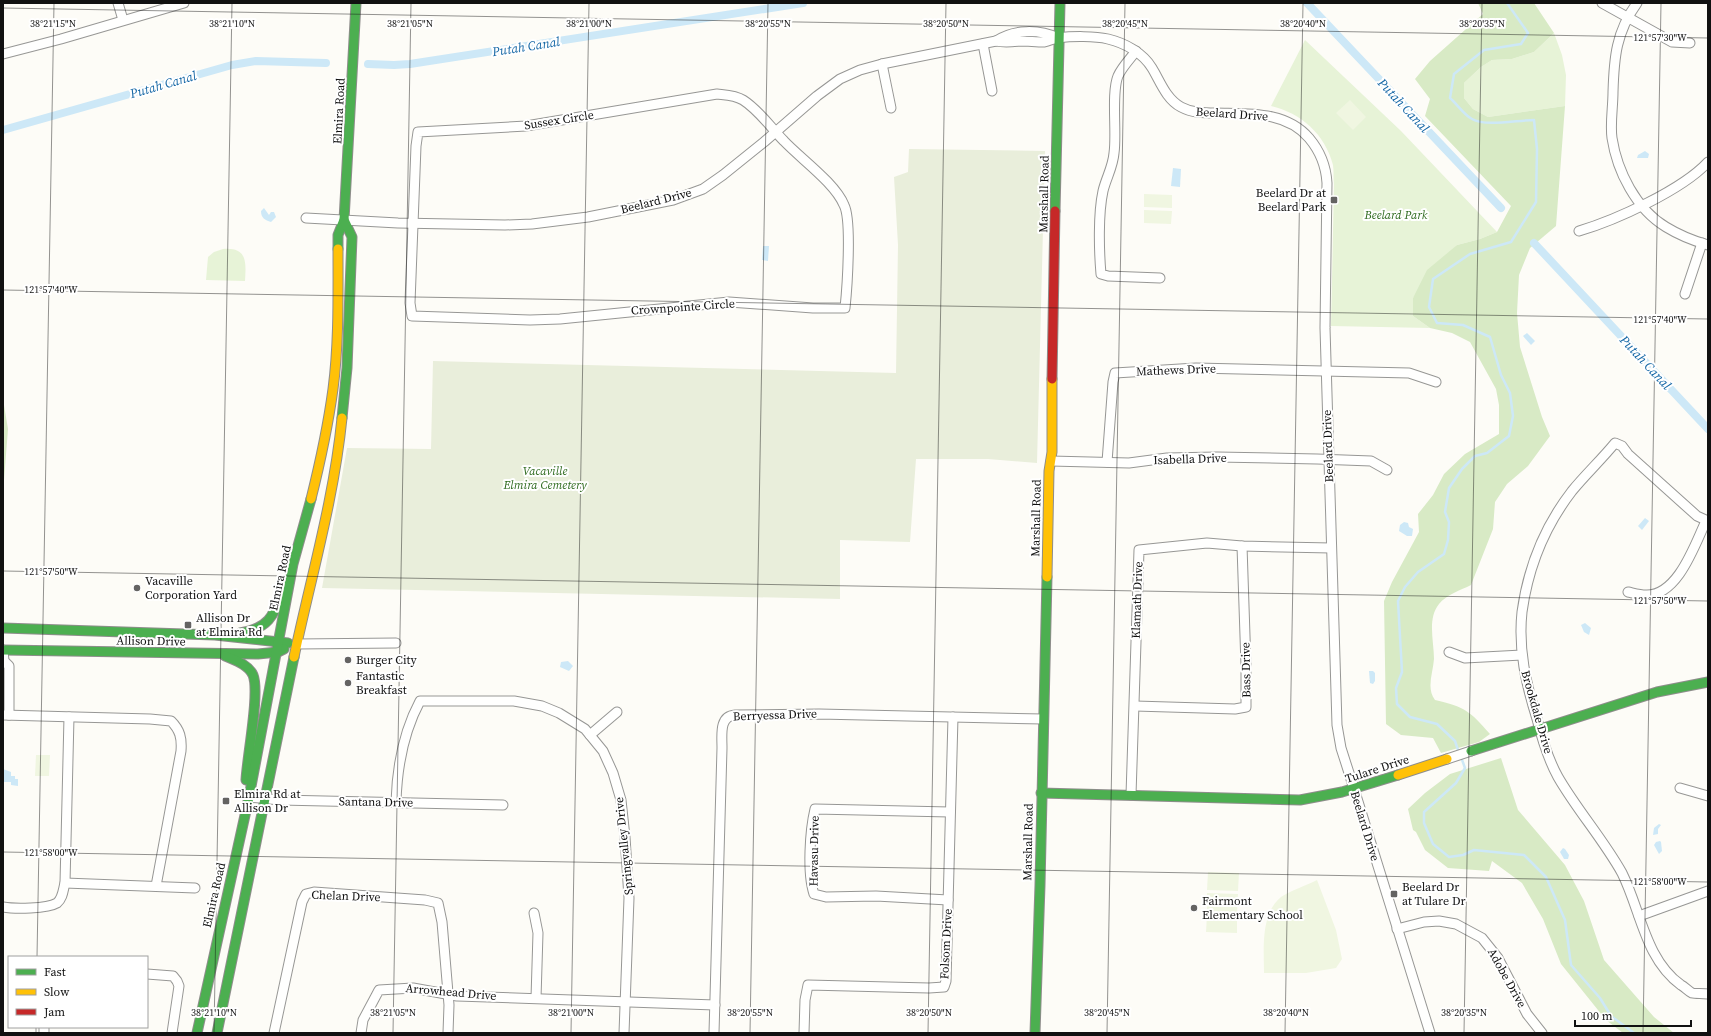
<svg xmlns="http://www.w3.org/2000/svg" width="1711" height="1036" font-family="'Source Serif 4',serif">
<rect width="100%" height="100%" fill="#fdfcf7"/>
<g fill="#e7f3d7">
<polygon points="1554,33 1562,55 1566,75 1565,106 1488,117 1473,109 1464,98 1464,83 1481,67 1492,60 1512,59 1534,52"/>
<path d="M1305,40L1401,131L1497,232L1480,239L1457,245L1413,298V316L1430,328L1331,326L1334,184C1333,178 1334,171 1333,165C1325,134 1301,113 1271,106Z"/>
<path d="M223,249C248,247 246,263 245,281L206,280L208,257L214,252Z"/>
</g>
<g fill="#d8eac5">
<path d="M1478,3H1534L1554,33L1534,52L1512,59L1492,60L1481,67L1464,83V98L1473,109L1488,117L1565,106L1556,226L1530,248L1519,275L1517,313L1520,347L1542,417L1550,436L1528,466L1507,484L1495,502L1493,529L1471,585C1461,590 1446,595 1439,604C1427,619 1434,641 1434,659C1433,673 1426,688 1435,700C1465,707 1470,711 1490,734L1479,742L1441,753L1433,738L1401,735L1386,724L1384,601L1392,582L1419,532L1418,514L1433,495L1444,474L1465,454L1499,434V405L1496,389L1470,342L1452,333L1430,328L1413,316V298L1427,270L1457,245L1480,239L1497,232L1511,206L1425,116L1430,99L1415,79L1430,61L1483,14Z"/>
<polygon points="3,399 8,429 3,493"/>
<polygon points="1501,758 1518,810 1565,865 1584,901 1604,960 1654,1017 1674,1033 1623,1033 1606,1020 1561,964 1543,919 1522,883 1492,861 1489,871 1448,868 1425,850 1416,832 1413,830 1408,809 1425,793 1450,774"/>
</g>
<polygon fill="#e9eedb" points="909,149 1045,151 1037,463 988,459 916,459 910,542 840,540 840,599 322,588 347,448 431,449 433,361 896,373 898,245 894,177 908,172"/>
<g fill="#f0f6e1">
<polygon points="1350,100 1366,117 1353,130 1336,113"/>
<polygon points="1144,194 1172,195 1172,208 1144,207"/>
<polygon points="1144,210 1172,211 1171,224 1144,223"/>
<polygon points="36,755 50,755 49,776 35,776"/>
<polygon points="1208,872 1239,873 1238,891 1207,890"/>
<path d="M1317,880L1336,930L1342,959L1336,968L1306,973H1264C1264,950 1260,914 1281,897C1290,891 1307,885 1317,880Z"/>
<polygon points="1207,893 1238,894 1237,912 1207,911"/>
<polygon points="1207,915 1237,915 1237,933 1206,932"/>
</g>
<g fill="#cde8f7">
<polygon points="1645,151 1649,154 1648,158 1637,158 1638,155"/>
<polygon points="1173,168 1181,169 1180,187 1171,186"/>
<path d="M264,208L269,215L271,212H274L276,217L271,222C265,220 261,218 261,211Z"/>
<polygon points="763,246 769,246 768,261 762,260"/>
<polygon points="1527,333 1535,341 1531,345 1523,336"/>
<polygon points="1645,518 1649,521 1642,530 1638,526"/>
<polygon points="1404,522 1408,523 1409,527 1413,529 1412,536 1407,536 1399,531 1400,525"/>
<polygon points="1585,623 1591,628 1589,635 1584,632 1581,625"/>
<polygon points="568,661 573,666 569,671 560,667 561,662"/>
<polygon points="1369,671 1373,671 1375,673 1375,681 1373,684 1370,683"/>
<polygon points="3,769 11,772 11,776 15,776 15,779 18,779 18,786 11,785 11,782 4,782 3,785"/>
<polygon points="1659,824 1661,825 1658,829 1658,834 1653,835 1654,828"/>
<polygon points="1660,841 1661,842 1662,851 1659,854 1654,845 1656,842"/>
<polygon points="1563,848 1565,849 1569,855 1568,859 1564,859 1560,852"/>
</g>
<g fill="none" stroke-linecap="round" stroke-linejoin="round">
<g stroke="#cde8f7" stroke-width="2.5">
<path d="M1459,753L1455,741L1437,724L1410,717L1397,704L1396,688L1402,672L1398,601L1405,587L1418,572L1444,554L1448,540L1449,522L1445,512L1449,488L1462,469L1475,456L1487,453L1509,436L1513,416L1510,393L1501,375L1490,337L1463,325L1437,323L1429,307L1433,279L1470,254L1511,242L1536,202L1537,149L1534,120C1517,120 1486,127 1472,119C1464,115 1457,104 1450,98L1454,74L1484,50L1521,44L1528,33L1507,3"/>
<polyline points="1461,757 1465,768 1456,783 1424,812 1424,823 1433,844 1449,857 1463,855 1474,850 1524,855 1546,877 1565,920 1571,965 1600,998 1611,1016 1634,1033"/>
</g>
<g stroke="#cde8f7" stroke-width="8">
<polyline points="1307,3 1501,208"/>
<polyline points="368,64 394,65 410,64 803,3"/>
<polyline points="3,130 232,65 256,61 326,63"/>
<polyline points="1534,243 1708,429"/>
</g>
<g stroke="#979795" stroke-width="11">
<g id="street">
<polyline points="118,3 123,20"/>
<polyline points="1602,3 1672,42 1690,43"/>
<path d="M1637,3C1616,32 1614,58 1613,92C1613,107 1610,124 1612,138C1617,171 1636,209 1666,227C1679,235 1694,241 1708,245"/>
<path d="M1058,38C1039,29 1014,29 996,41C1005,43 1011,42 1020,41C1028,41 1036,42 1044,42C1050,41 1054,38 1059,38C1072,36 1095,36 1108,39C1125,43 1143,53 1152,68C1160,81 1166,99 1181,107C1192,113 1204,113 1216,113C1249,114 1286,111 1309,138C1320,151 1326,166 1327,183L1325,328L1337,725L1341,748L1350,776L1430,1033"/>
<polyline points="983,44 992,91"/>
<path d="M1136,51C1130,59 1122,67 1118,76C1111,93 1117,133 1114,153C1113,167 1106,178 1103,191C1098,214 1099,251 1101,274L1108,276L1160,278"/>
<polyline points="3,54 61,39 184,3"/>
<polyline points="882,64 891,108"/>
<path d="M717,94C726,95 735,95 743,100C759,110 771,128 784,141C801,159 835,183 844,205C852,220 847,289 845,308H813L729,302L560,319L530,320L412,316L410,303L416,146L418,132L526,126Z"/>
<polyline points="306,218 398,223 505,225 532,224 588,217 673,200 703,189 723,175 764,142 817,96 840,79 860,70 882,64 996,41"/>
<path d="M1579,231C1616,220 1682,190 1708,162"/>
<polyline points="1685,294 1702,243"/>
<polyline points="1051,461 1129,463 1167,458 1217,457 1317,459 1371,461 1387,470"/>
<polyline points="1107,462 1113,382 1115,373 1196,368 1409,373 1436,382"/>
<path d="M1708,521L1697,516L1628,454L1622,446L1615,443C1601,460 1585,475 1572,491C1545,526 1528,568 1522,612C1518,649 1526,684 1537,719C1542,739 1548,759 1558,777C1577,810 1603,839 1622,873C1641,911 1645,959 1681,985C1685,987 1688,991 1692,993C1696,994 1703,993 1708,994"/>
<path d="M1628,592C1633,593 1640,595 1646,595C1678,596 1695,544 1706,521"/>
<polyline points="297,644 396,643"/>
<polyline points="3,650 4,661 9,666 9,715"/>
<polyline points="1449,652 1465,658 1522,655"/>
<polyline points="1135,706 1235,709 1246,707 1246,666 1242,546"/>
<path d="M3,715L150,719L171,721C180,730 182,738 181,751L156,886"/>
<polyline points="590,735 617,712"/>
<polyline points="1447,759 1471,751"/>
<polyline points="1680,788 1708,796"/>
<polyline points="1131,795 1139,550 1207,543 1242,546 1331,548"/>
<polyline points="249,797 280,800 503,805"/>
<path d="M396,802C397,768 404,731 420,701H514L542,706L559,713L585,729L603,751L613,773L621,800L625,837L629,898L624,1033"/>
<polyline points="65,883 195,888"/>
<path d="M948,900L876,896L826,897L814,894C807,873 810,830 815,809L950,812"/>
<path d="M3,907C14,909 47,909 57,903C63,898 63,890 65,883L69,717"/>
<polyline points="534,913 538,933 536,998"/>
<polyline points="1639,916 1708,891"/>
<polyline points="1397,929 1424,922 1439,921 1456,924 1482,938 1498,958 1527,1014 1542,1033"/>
<polyline points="147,974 173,976 177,981 179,986 172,1033"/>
<polyline points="44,1027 44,1033"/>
<polyline points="274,1033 302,902 306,894 314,892 425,900 438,903 442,922 449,1005 448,1033"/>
<polyline points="361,1033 363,1020 379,990 413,988 457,996 715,1005"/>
<path d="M714,1033L722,748C722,735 719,716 735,715L819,714L1043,719"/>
<polyline points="804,1033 805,1000 808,985 929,988 944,987 946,981 953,717"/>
</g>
</g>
<g stroke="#8e8d8b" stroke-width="11">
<g id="fast">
<polyline points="1055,211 1060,3"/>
<polyline points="338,249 338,235 344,220 356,3"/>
<polyline points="342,418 347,368 352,237 344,220"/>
<polyline points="3,628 215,635 288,643"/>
<path d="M240,633C272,628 274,613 284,586"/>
<polyline points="3,650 258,654 278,652 284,649"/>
<path d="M225,656C234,660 248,664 253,675C260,692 247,758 246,780"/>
<polyline points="1471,751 1657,692 1708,682"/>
<polyline points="1041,793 1300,800 1342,792 1398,775"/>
<polyline points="197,1033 249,797 293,564 311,499"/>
<polyline points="217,1033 294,657"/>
<polyline points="1035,1033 1040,885 1047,577"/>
</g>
</g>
<g stroke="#8e8d8b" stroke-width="11">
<g id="slow">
<path d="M311,499C320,463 328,426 333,389C339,343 338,295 338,249"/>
<polyline points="1047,577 1049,471 1052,452 1052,379"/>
<path d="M294,657C311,577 334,499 342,418"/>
<polyline points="1398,775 1447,759"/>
</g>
</g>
<g stroke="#8e8d8b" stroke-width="11">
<polyline id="jam" points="1052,379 1055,211"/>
</g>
<use href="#street" stroke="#fffffe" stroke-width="9"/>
<use href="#fast" stroke="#4caf50" stroke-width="9"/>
<use href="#slow" stroke="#ffc107" stroke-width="9"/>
<use href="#jam" stroke="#c62828" stroke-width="9"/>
</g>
<path fill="none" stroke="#111" stroke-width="1" stroke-opacity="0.45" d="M3,8L1708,38M3,290L1708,319M3,571L1708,601M3,852L1708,882M37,957L54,3M36,1033V1027M214,1033L232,3M393,1033L411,3M571,1033L589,3M750,1033L768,3M928,1033L946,3M1107,1033L1125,3M1285,1033L1303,3M1464,1033L1482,3M1643,1033L1661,3"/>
<g fill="#646362" stroke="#fff" stroke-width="1.5">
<rect x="1330" y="196" width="8" height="8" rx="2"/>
<circle cx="137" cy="588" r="4"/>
<rect x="184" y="621" width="8" height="8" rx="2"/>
<circle cx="348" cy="660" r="4"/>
<circle cx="348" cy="683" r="4"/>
<rect x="222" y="797" width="8" height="8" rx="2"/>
<rect x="1390" y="890" width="8" height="8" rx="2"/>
<circle cx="1194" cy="908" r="4"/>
</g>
<g text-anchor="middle" stroke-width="4" stroke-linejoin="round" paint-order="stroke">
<g font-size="12" fill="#111" stroke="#fff">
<text transform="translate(339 111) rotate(-87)" y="4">Elmira Road</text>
<text transform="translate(1232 114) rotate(4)" y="4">Beelard Drive</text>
<text transform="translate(559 120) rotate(-9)" y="4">Sussex Circle</text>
<text transform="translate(1044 194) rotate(-89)" y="4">Marshall Road</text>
<text transform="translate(656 201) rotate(-14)" y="4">Beelard Drive</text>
<text transform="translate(683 307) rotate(-4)" y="4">Crownpointe Circle</text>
<text transform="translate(1176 370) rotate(-2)" y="4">Mathews Drive</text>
<text transform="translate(1328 446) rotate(-92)" y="4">Beelard Drive</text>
<text transform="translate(1190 459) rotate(-2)" y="4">Isabella Drive</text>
<text transform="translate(1036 518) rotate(-89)" y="4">Marshall Road</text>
<text transform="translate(280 578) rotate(-78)" y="4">Elmira Road</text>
<text transform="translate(1137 600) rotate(-88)" y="4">Klamath Drive</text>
<text transform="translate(151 641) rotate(1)" y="4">Allison Drive</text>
<text transform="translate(1246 670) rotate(-91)" y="4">Bass Drive</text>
<text transform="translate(1537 712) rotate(74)" y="4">Brookdale Drive</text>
<text transform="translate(775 715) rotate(-2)" y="4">Berryessa Drive</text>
<text transform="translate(1377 769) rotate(-18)" y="4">Tulare Drive</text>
<text transform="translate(376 802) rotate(1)" y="4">Santana Drive</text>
<text transform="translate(1365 826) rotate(73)" y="4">Beelard Drive</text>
<text transform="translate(1028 842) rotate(-89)" y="4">Marshall Road</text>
<text transform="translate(624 846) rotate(-96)" y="4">Springvalley Drive</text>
<text transform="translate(814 851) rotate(-89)" y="4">Havasu Drive</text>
<text transform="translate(214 895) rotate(-77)" y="4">Elmira Road</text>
<text transform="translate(346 896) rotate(2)" y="4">Chelan Drive</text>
<text transform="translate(946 944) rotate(-87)" y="4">Folsom Drive</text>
<text transform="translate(1507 978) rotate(61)" y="4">Adobe Drive</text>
<text transform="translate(451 992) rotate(5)" y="4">Arrowhead Drive</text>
</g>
<g font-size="12" fill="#111" stroke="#fff" text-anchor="start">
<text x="1326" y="197" text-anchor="end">Beelard Dr at<tspan x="1326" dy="14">Beelard Park</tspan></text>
<text x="145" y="585">Vacaville<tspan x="145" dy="14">Corporation Yard</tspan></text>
<text x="196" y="622">Allison Dr<tspan x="196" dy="14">at Elmira Rd</tspan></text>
<text x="356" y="664">Burger City</text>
<text x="356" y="680">Fantastic<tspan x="356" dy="14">Breakfast</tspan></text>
<text x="234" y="798">Elmira Rd at<tspan x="234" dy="14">Allison Dr</tspan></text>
<text x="1402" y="891">Beelard Dr<tspan x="1402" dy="14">at Tulare Dr</tspan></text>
<text x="1202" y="905">Fairmont<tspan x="1202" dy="14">Elementary School</tspan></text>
</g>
<g font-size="12" font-style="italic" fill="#2f6b1f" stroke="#fff">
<text x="1396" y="219">Beelard Park</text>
<text x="545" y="475">Vacaville<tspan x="545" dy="14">Elmira Cemetery</tspan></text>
</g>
<g font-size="13" font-style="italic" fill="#1768a6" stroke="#fff">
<text transform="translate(526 46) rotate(-9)" y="5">Putah Canal</text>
<text transform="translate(163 84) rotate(-16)" y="5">Putah Canal</text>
<text transform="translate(1404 105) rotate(47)" y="5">Putah Canal</text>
<text transform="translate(1646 362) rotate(47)" y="5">Putah Canal</text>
</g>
</g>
<g font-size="10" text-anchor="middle" fill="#111" stroke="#fff" stroke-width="4" stroke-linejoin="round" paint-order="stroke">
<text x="53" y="27">38°21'15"N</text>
<text x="232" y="27">38°21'10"N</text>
<text x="410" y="27">38°21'05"N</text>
<text x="589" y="27">38°21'00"N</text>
<text x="768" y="27">38°20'55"N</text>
<text x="946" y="27">38°20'50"N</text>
<text x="1125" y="27">38°20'45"N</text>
<text x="1303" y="27">38°20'40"N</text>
<text x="1482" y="27">38°20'35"N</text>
<text x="1660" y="41">121°57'30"W</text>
<text x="51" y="293">121°57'40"W</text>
<text x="1660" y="323">121°57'40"W</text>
<text x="51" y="575">121°57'50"W</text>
<text x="1660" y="604">121°57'50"W</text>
<text x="51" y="856">121°58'00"W</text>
<text x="1660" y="885">121°58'00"W</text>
<text x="214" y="1016">38°21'10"N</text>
<text x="393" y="1016">38°21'05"N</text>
<text x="571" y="1016">38°21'00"N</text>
<text x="750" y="1016">38°20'55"N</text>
<text x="929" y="1016">38°20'50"N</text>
<text x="1107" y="1016">38°20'45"N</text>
<text x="1286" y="1016">38°20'40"N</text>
<text x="1464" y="1016">38°20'35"N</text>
</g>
<rect width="1711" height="1036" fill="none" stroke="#111111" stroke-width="8"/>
<rect x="8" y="956" width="140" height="72" fill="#ffffff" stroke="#a0a0a0"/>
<rect x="16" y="969" width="20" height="6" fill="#4caf50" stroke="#a0a0a0"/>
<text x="44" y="976" font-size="12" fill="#111111">Fast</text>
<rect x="16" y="989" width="20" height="6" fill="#ffc107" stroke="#a0a0a0"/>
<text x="44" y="996" font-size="12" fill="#111111">Slow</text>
<rect x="16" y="1009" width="20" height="6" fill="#c62828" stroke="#a0a0a0"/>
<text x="44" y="1016" font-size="12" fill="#111111">Jam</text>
<path d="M1575 1020v6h116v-6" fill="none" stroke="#111111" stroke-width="2"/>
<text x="1581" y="1020" font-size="12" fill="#111111" stroke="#ffffff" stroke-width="3" paint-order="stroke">100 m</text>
</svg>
